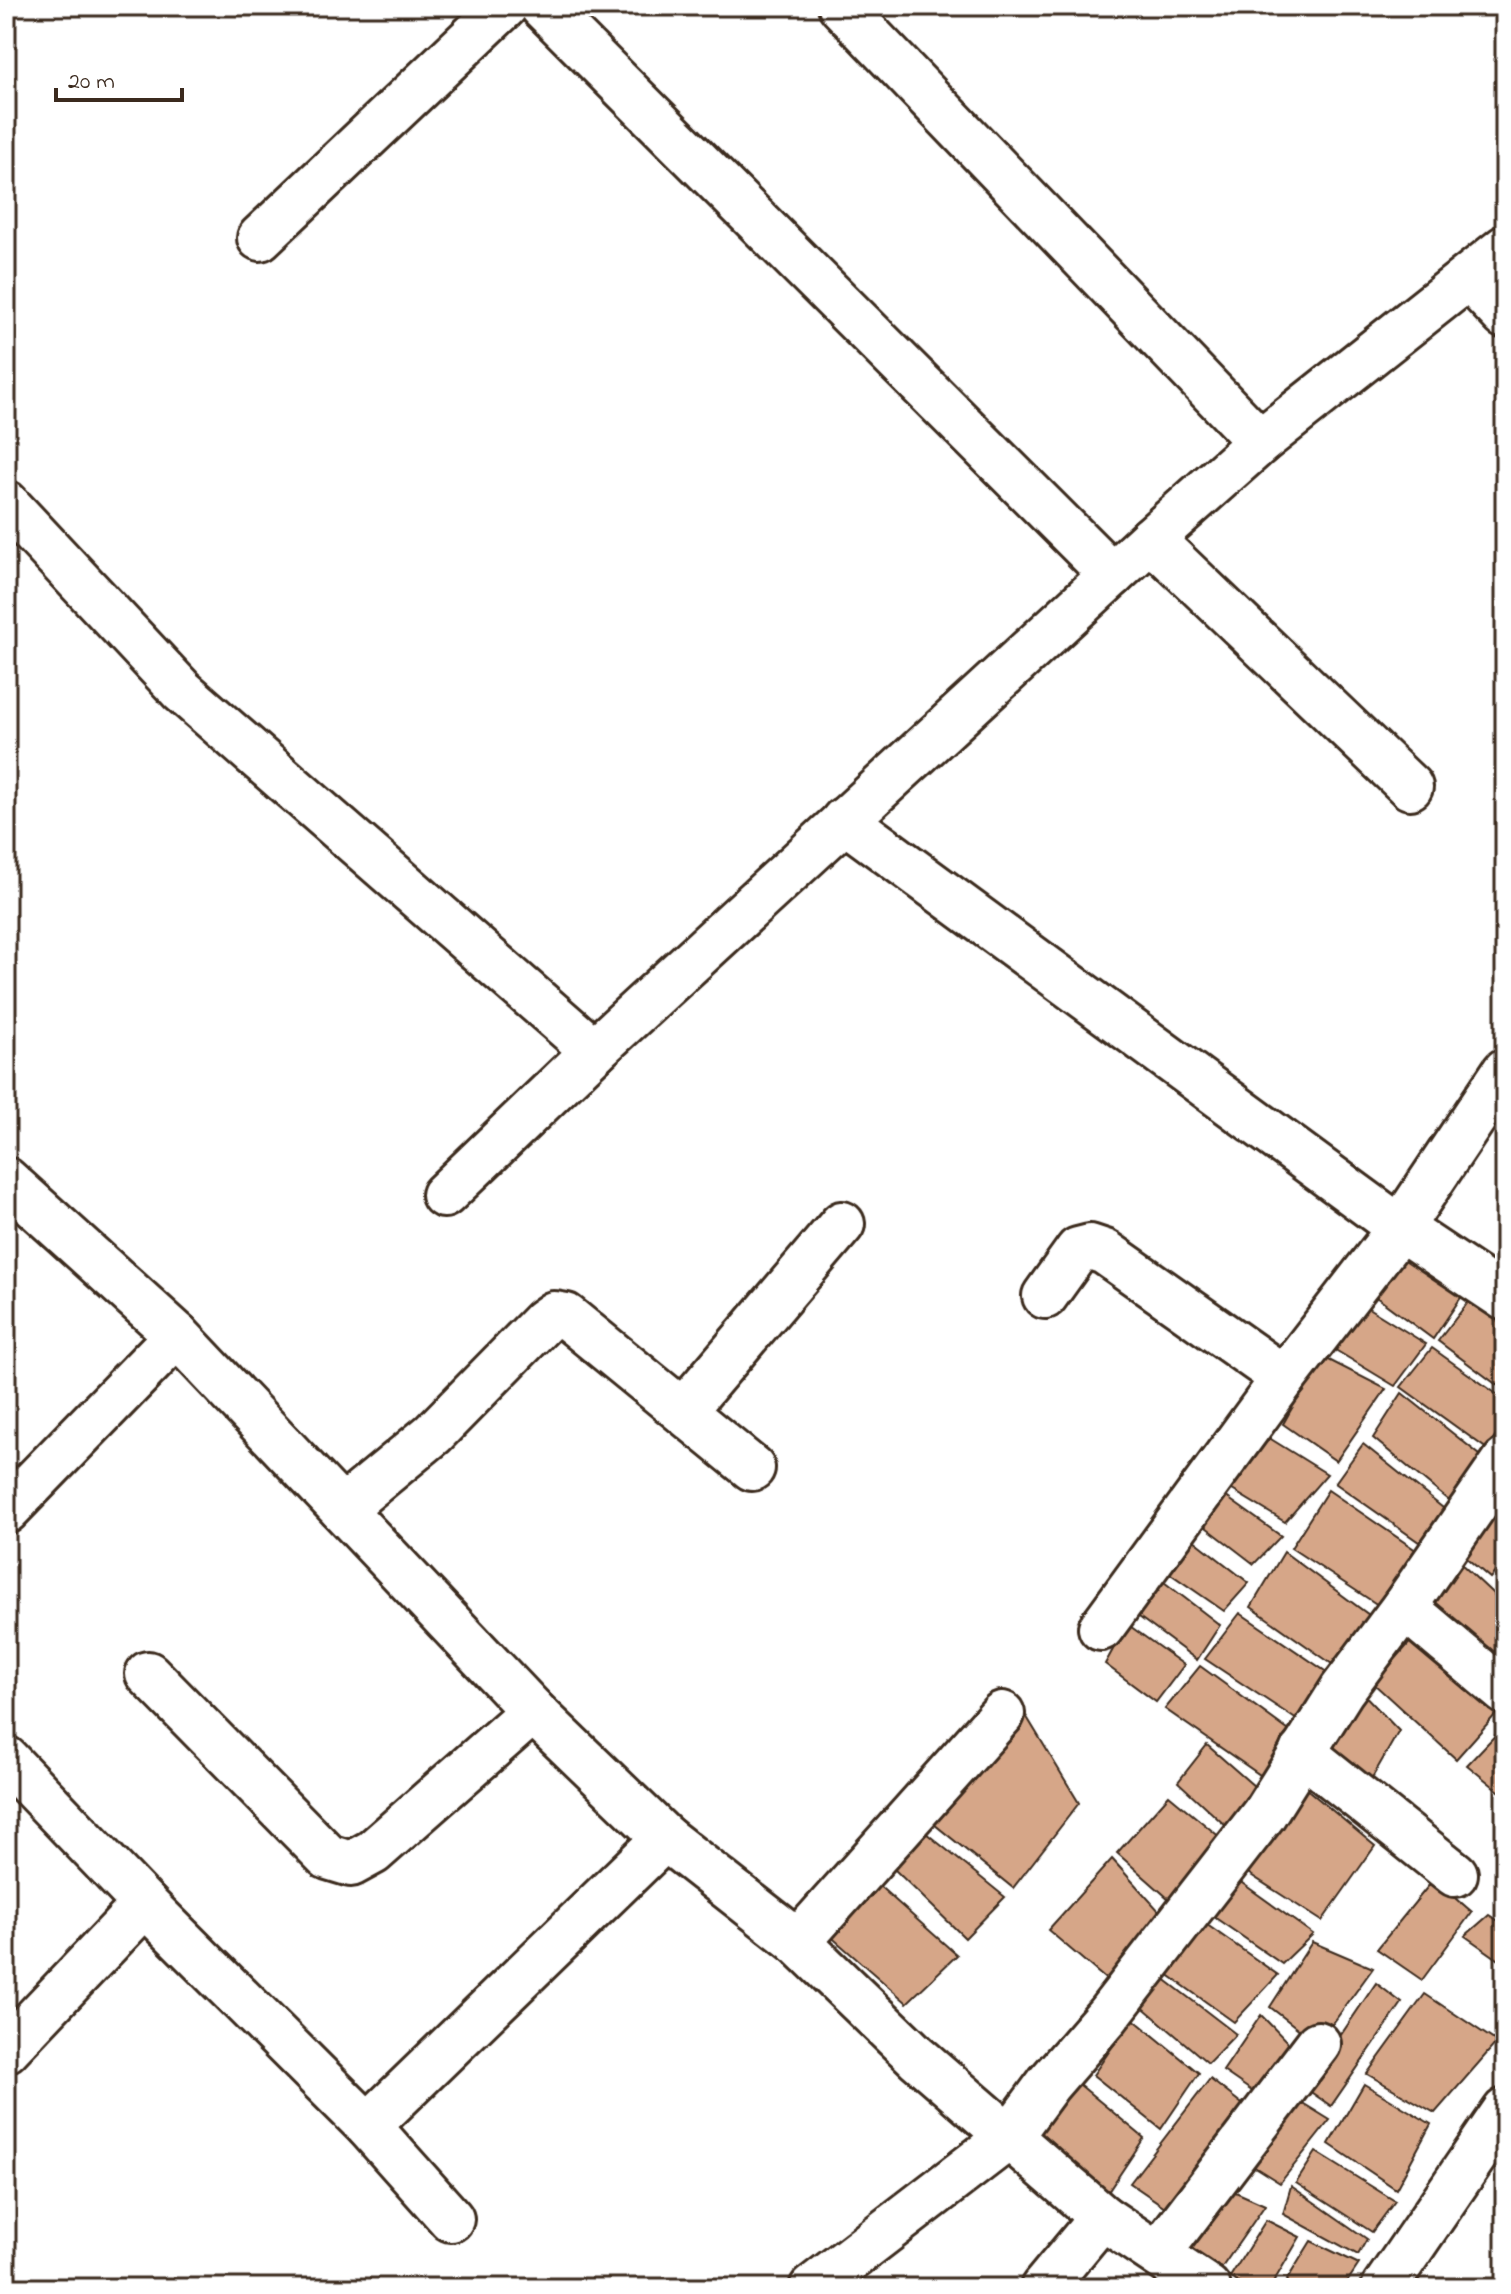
<svg xmlns="http://www.w3.org/2000/svg" width="1511" height="2294" font-family="'Indie Flower',sans-serif">
<rect width="100%" height="100%" fill="#fff"/>
<filter id="ink" filterUnits="userSpaceOnUse"><feTurbulence type="fractalNoise" baseFrequency=".0125" numOctaves="2"/><feDisplacementMap in="SourceGraphic" scale="16" xChannelSelector="R" yChannelSelector="G"/><feConvolveMatrix kernelMatrix="1 2 1 2 8 2 1 2 1" color-interpolation-filters="sRGB"/></filter>
<g filter="url(#ink)">
<g fill="#d6a688" stroke="#3b2a1e" stroke-width="2">
<polygon points="1404,1246 1466,1290 1433,1339 1368,1291"/>
<polygon points="1480,1287 1505,1307 1505,1391 1438,1341"/>
<polygon points="1357,1301 1426,1344 1395,1386 1332,1348"/>
<polygon points="1432,1348 1505,1400 1505,1422 1487,1449 1401,1387"/>
<polygon points="1321,1356 1386,1389 1336,1461 1283,1424"/>
<polygon points="1402,1393 1485,1459 1454,1505 1373,1438"/>
<polygon points="1266,1436 1327,1474 1285,1522 1224,1485"/>
<polygon points="1363,1444 1448,1512 1426,1547 1335,1483"/>
<polygon points="1505,1485 1505,1561 1490,1578 1456,1549"/>
<polygon points="1328,1490 1423,1555 1378,1605 1291,1548"/>
<polygon points="1225,1496 1281,1536 1254,1564 1198,1521"/>
<polygon points="1194,1540 1249,1583 1224,1611 1165,1570"/>
<polygon points="1284,1552 1373,1618 1332,1664 1251,1607"/>
<polygon points="1457,1560 1505,1605 1505,1678 1420,1604"/>
<polygon points="1160,1579 1220,1625 1197,1660 1135,1614"/>
<polygon points="1240,1613 1331,1675 1297,1720 1205,1659"/>
<polygon points="1127,1624 1184,1665 1156,1702 1105,1664"/>
<polygon points="1418,1633 1504,1705 1456,1759 1374,1684"/>
<polygon points="1200,1666 1292,1733 1263,1777 1165,1709"/>
<polygon points="1357,1687 1399,1731 1365,1790 1317,1753"/>
<polygon points="1025,1714 1079,1803 1013,1888 934,1824"/>
<polygon points="1505,1725 1505,1796 1467,1765"/>
<polygon points="1207,1745 1255,1787 1228,1828 1178,1782"/>
<polygon points="1297,1781 1375,1846 1322,1921 1240,1868"/>
<polygon points="1169,1795 1221,1838 1169,1899 1117,1853"/>
<polygon points="926,1833 1005,1897 965,1938 894,1869"/>
<polygon points="1112,1859 1161,1913 1109,1982 1048,1930"/>
<polygon points="1235,1878 1313,1934 1282,1964 1214,1917"/>
<polygon points="1434,1879 1472,1912 1422,1980 1377,1949"/>
<polygon points="877,1884 957,1955 907,2003 828,1934"/>
<polygon points="1489,1915 1505,1925 1505,1964 1465,1936"/>
<polygon points="1203,1922 1278,1975 1234,2022 1167,1974"/>
<polygon points="1312,1942 1373,1968 1318,2044 1270,2007"/>
<polygon points="1163,1978 1236,2034 1208,2063 1140,2005"/>
<polygon points="1376,1983 1402,2003 1331,2106 1305,2088"/>
<polygon points="1425,1994 1497,2042 1435,2113 1367,2074"/>
<polygon points="1261,2015 1299,2054 1262,2098 1223,2071"/>
<polygon points="1132,2018 1199,2073 1161,2129 1093,2075"/>
<polygon points="1210,2079 1255,2114 1187,2222 1130,2183"/>
<polygon points="1074,2080 1144,2138 1108,2192 1032,2138"/>
<polygon points="1364,2084 1431,2124 1396,2189 1329,2144"/>
<polygon points="1288,2094 1330,2120 1280,2183 1245,2161"/>
<polygon points="1316,2152 1395,2201 1372,2232 1296,2183"/>
<polygon points="1222,2186 1265,2205 1218,2273 1180,2242"/>
<polygon points="1291,2186 1367,2239 1358,2255 1283,2214"/>
<polygon points="1266,2220 1300,2237 1270,2288 1246,2288 1230,2277"/>
<polygon points="1311,2241 1359,2264 1343,2288 1282,2288"/>
</g>
<g fill="none" stroke-linecap="round" stroke-linejoin="round">
<g stroke="#3b2a1e" stroke-width="50">
<g id="minor">
<polyline points="542,6 1112,575"/>
<polyline points="841,6 1260,442"/>
<polyline points="260,238 505,6"/>
<polyline points="1469,278 1505,316"/>
<polyline points="6,503 182,691 594,1051"/>
<polyline points="1151,539 1410,787"/>
<polyline points="844,820 1400,1228 1505,1298"/>
<polyline points="6,1180 177,1335 533,1711 665,1838 798,1942 917,2057 1102,2217 1208,2288"/>
<polyline points="444,1195 594,1051 1151,539 1260,442 1505,248"/>
<polyline points="1045,1296 1078,1250 1090,1247 1105,1252 1284,1378"/>
<polyline points="683,1411 842,1224"/>
<polyline points="342,1509 433,1434 544,1321 554,1314 566,1316 752,1468"/>
<polyline points="6,1511 177,1335"/>
<polyline points="1404,1607 1505,1692"/>
<polyline points="1101,1628 1284,1378 1400,1228 1505,1071"/>
<polyline points="148,1674 328,1857 351,1864 373,1852 533,1711"/>
<polyline points="1302,1752 1455,1874"/>
<polyline points="6,1759 145,1904 368,2126 451,2219"/>
<polyline points="798,1942 1002,1714"/>
<polyline points="6,2050 145,1904"/>
<polyline points="368,2126 665,1838"/>
<polyline points="1158,2254 1318,2044"/>
<polyline points="812,2288 1010,2136 1049,2083 1108,2015 1264,1814 1342,1690 1404,1607 1505,1461"/>
<polyline points="1043,2288 1102,2217"/>
<polyline points="1384,2288 1505,2111"/>
</g>
</g>
<use href="#minor" stroke="#fff" stroke-width="44"/>
</g>
</g>
<rect width="1511" height="2294" fill="none" stroke="#fff" stroke-width="32"/>
<rect x="16" y="16" width="1479" height="2262" fill="none" stroke="#3b2a1e" stroke-width="3" filter="url(#ink)"/>
<path d="M56 88v12h126v-12" fill="none" stroke="#3b2a1e" stroke-width="4"/>
<text x="68" y="88" font-size="24" fill="#3b2a1e" stroke="#ffffff" stroke-width="6" paint-order="stroke">20 m</text>
</svg>
